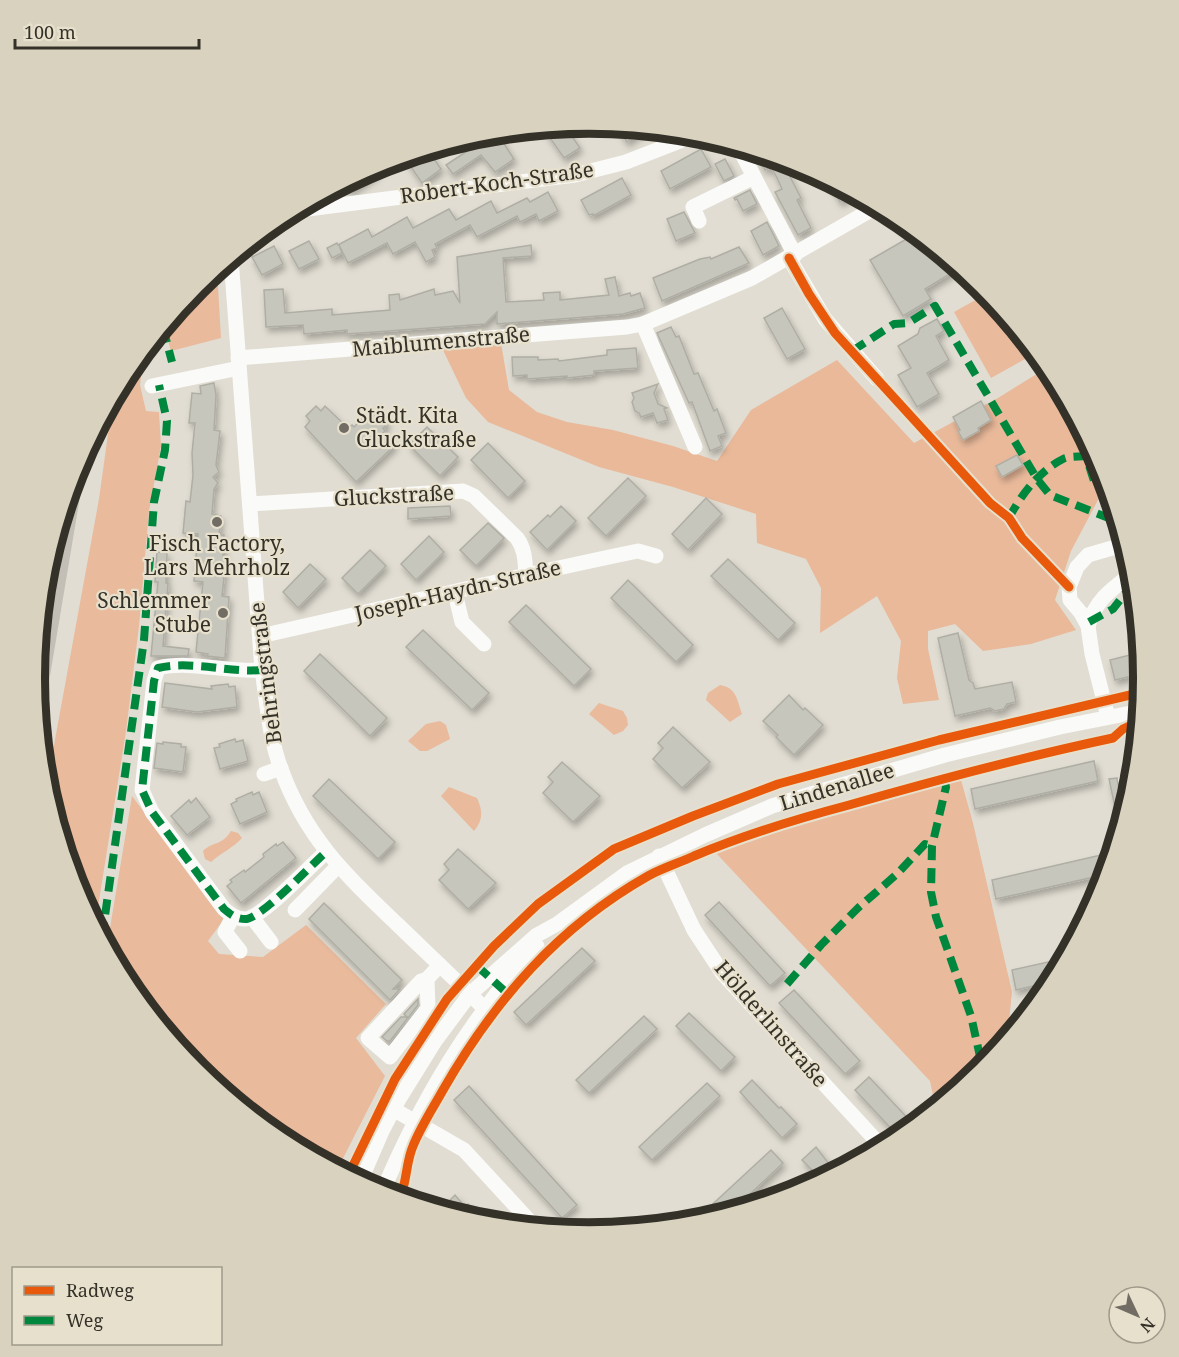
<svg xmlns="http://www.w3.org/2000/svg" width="1179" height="1357" font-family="'Noto Serif',serif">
<defs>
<filter id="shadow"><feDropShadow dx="2.5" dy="4.5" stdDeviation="3" flood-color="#0004"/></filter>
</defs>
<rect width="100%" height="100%" fill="#e1ddd2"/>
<g fill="#e9ba9c">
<polygon points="217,270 221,338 171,351 164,326 197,286"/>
<polygon points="988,293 1036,353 991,378 954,312"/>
<polygon points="137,359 141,376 140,385 146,411 159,412 161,446 149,511 139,626 126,731 95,926 77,891 46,789 99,499 113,398 128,370"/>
<path d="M720,685C737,688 737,700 742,714L730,722L706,700L708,693Z"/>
<polygon points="599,703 623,711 627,718 628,725 623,731 614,735 589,714"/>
<polygon points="440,721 446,725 450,739 427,751 420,751 408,741 426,724"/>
<polygon points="961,780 973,823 1012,992 1007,1041 982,1071 936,1109 930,1081 716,853 796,824"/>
<path d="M449,787L477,798C483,811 483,820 474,831L441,796Z"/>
<polygon points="132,796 224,919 208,941 219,954 263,957 306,925 386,1004 356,1038 385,1076 337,1170 281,1140 197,1071 128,987 104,942 116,943 109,934"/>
<path d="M231,831L238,833L242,838C233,848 221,853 211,862L205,859L203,851C213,841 222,846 231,831Z"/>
</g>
<polygon fill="#e9b99a" points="501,343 509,390 537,412 567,422 613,430 673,446 717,461 751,410 837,360 914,443 998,398 1048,367 1102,466 1107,483 1071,551 1055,600 1076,630 1031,644 983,651 955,624 928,631 928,649 939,700 903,704 897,678 901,641 877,596 820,633 821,588 806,559 757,543 756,514 673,487 599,467 488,422 466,398 442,348"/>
<g fill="#c7c6bd" stroke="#afaea5" stroke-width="1.5" filter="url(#shadow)">
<polygon points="565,126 580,148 564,158 543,128"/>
<polygon points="616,126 629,127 645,129 627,142"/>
<polygon points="497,133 514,159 495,172 481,155 453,174 446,165 475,146 469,138"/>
<polygon points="701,149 711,167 670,189 661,171"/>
<polygon points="428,150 441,169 422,183 404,157"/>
<polygon points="755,152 784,160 782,161 801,198 797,200 811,228 798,235 775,192 782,189 777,178 771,167 765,170"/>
<polygon points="725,159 734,176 724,181 715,164"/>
<polygon points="374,168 377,173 350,192 344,183"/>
<polygon points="622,178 631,195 593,216 593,214 589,215 581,200"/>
<polygon points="827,179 852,193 854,194 840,202"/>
<polygon points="750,190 757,204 743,211 737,199 735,200 734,198"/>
<polygon points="548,192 558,211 539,221 536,214 520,222 517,216 477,237 470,225 435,244 437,248 432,250 435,257 426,262 415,242 393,254 387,243 348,263 339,245 342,253 332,258 327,248 337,243 338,245 368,229 372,237 407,217 413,228 449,209 456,220 491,201 497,213 527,198 530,202"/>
<polygon points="684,212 695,233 676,241 667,219"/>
<polygon points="767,222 779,246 763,255 751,231"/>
<polygon points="915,234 920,242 925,239 947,257 953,272 925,289 931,299 903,316 870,260"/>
<polygon points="309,241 319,259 299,269 289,251"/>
<polygon points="531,245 532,256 503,258 506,302 544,300 543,293 560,292 560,300 609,295 605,279 615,277 619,296 630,293 631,296 640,293 645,308 623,314 497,324 497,312 485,324 347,334 347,330 304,334 303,325 266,327 264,290 283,289 285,313 332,309 332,315 390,310 389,295 399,294 400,300 434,289 435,295 453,291 460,303 457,257"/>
<polygon points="274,246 283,264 262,275 252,257"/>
<polygon points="739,247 749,263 662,301 653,278 700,259 710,257 711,259"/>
<polygon points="782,308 805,349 787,359 764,318"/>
<polygon points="937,319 944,331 936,336 949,360 927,373 939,394 917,407 898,375 911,368 898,346 918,334 920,328"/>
<polygon points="671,327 676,337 679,336 694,374 698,373 714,411 717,409 726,433 718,436 722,446 710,451 692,402 689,403 657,333"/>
<polygon points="636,348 638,368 594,371 594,375 567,378 567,376 527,379 527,375 513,376 512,357 538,357 538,360 558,359 559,361 607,355 607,350"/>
<polygon points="214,383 216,395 214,430 220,431 216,465 219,472 213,477 218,483 214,489 212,514 221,516 219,535 224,535 223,558 226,558 222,596 229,597 225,658 207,656 208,654 196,652 203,582 194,581 198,534 183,533 186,501 190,502 193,475 192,453 195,423 189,423 192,393 201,394 200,386"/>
<polygon points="658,384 654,393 658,404 667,408 664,409 668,420 657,423 653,413 641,417 639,413 635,411 632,402 634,398 632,393"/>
<polygon points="981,401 991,420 978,428 979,431 963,440 958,431 960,430 953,417"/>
<polygon points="316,406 321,411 325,406 348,428 352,425 354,427 372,408 388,423 383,428 385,431 383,433 395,445 356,482 305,427 310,421 306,416"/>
<polygon points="427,427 458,457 440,476 409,445"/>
<polygon points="488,443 525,481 508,498 471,460"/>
<polygon points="1017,455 1023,465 1002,477 996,466"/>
<polygon points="628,478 646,496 606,536 588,518"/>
<polygon points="706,498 722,514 688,550 672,534"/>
<polygon points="450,506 451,516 408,519 408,508"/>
<polygon points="561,506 576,521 547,550 530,532 548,515 550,517"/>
<polygon points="488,523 504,538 476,566 460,550"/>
<polygon points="429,536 444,552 416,580 401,564"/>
<polygon points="370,550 386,566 358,594 342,578"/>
<polygon points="157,552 167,553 166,583 168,583 163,646 189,649 188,656 151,656 158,582 155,582"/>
<polygon points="728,559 795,623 778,640 711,576"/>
<polygon points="310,564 326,579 298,608 283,592"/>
<polygon points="628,580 693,645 676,662 611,598"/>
<polygon points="526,605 591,669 574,686 509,622"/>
<polygon points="423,630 489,693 472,710 406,647"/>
<polygon points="958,633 969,680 973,683 975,689 1012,682 1016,702 1007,704 1004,709 995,711 990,708 955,716 938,638"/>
<polygon points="1142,652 1144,673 1115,680 1110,660"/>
<polygon points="320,654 387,718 370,736 304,671"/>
<polygon points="165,683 212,689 211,686 228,684 229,687 235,686 237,707 197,712 162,707"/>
<polygon points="789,695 803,710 805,708 823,725 794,755 776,737 778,735 763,721"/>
<polygon points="673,727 710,762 682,788 653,759 663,748 658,743"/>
<polygon points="235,739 236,742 243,740 248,761 220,769 214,748 220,747 219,744"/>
<polygon points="163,742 181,744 181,747 186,747 183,772 154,768 157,743 163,744"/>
<polygon points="1094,761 1098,781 975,809 971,789"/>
<polygon points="562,762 600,796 573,822 543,793 553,782 548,777"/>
<polygon points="1117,778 1121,801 1128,807 1120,831 1109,779"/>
<polygon points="329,779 395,842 378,859 313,796"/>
<polygon points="252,792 253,795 259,792 267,812 240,824 231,804 237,801 236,799"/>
<polygon points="196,798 210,817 187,835 171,816 189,800 191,803"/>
<polygon points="283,842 296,858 241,903 227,886 232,882 230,880 244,870 245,872 264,857 263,854 276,844 277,846"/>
<polygon points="458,849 496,883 468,909 439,880 449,870 444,864"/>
<polygon points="1114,852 1107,874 996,899 992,880"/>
<polygon points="719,902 785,973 770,986 705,915"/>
<polygon points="324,903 402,980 393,989 400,989 390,1000 309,919"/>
<polygon points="582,948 595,961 526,1025 514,1012"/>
<polygon points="1066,958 1054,981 1016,990 1012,970"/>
<polygon points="794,990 860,1061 845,1074 779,1003"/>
<polygon points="418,999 418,1005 408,1018 404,1014"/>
<polygon points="689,1013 735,1057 721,1071 676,1026"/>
<polygon points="644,1016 657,1029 589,1093 576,1080"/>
<polygon points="401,1017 407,1017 407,1019 390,1041 387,1041 382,1037"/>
<polygon points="869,1077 915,1126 900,1138 855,1090"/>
<polygon points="752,1080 779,1108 781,1107 797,1124 782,1138 740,1092"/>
<polygon points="707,1083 720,1096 652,1160 639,1147"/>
<polygon points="469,1086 577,1205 562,1218 454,1100"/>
<polygon points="816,1147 836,1173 822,1180 802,1160"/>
<polygon points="771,1150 783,1163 730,1213 708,1220 702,1214"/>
<polygon points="455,1195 465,1207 468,1204 485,1223 448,1213 443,1207"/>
<polygon points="587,1221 597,1233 575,1232"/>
</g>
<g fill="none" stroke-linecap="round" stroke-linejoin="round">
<g stroke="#fafaf8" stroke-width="15">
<polyline points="738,146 795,255"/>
<polyline points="292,211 575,175 626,162 698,134"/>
<polyline points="699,221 693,207 754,177"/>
<path d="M231,258L262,670C267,703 269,737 281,769C306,838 345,874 397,924C426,952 456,980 485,1009"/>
<polyline points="789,258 825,319 877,379"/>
<polyline points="643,324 695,447"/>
<polyline points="238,358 627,327 643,324 752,278 878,206"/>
<polyline points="152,386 239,368"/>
<path d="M250,504L463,491L474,496L517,538C525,549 525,561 526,574"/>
<polyline points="455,593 462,622 484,644"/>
<path d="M1088,626C1096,599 1112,589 1134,572"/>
<path d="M260,636C386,608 511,577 638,551L656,556"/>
<path d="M262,670C228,673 191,660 158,668L154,681L142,790L152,812L224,909C230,914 236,919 245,919C261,919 311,865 326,852"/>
<polyline points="1108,717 1092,654 1088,626 1081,613 1070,600 1069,587 1077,567 1088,555 1126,544"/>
<polyline points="264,774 281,768"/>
<polyline points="1126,780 1130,798"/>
<polyline points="659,856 694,930 723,974 883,1148"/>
<polyline points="295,910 338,866"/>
<polyline points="233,916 225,932 240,951"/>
<polyline points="252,917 271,942"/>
<polyline points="427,979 428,1008 390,1057 368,1038 421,981 427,979 440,965"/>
<polyline points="393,1109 464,1150 536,1228"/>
<polyline points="360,1182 382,1131 399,1099 435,1041 470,994 537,935 557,924 627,873 705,835 772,806 811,794 945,755 1060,727 1141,711"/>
<path d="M382,1193C421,1100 469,1020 537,946"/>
</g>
<polyline stroke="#c3beb6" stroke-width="18" points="37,699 75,472"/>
<g stroke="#00873e" stroke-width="8" stroke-dasharray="15 8" stroke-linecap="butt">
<polyline points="163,328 172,362"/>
<polyline points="852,351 894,324 908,323 935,306 1037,479 1050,495 1119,522"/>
<path d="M1009,518C1021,495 1039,471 1063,459C1069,456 1079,457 1086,456L1094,481"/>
<polyline points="1089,622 1113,609 1135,581"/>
<path d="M262,670C228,673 191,660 158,668L154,681L142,790L152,812L224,909C230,914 236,919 245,919C261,919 311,865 326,852"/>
<polyline points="944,778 946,787 932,846 931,892 936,917 971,1016 983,1070"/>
<polyline points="102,937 144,640 154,502 165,450 167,421 159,385"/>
<polyline points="477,966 508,994"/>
<polyline points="787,984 821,945 858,908 897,874 925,844 932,846"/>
</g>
<g stroke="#e7e0cc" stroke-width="13">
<g id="cycleway">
<polyline points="789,258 809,294 835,333 990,503 1009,518 1022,538 1069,587"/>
<polyline points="348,1176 395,1079 447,999 494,946 538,904 614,849 693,816 778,784 939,740 1143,692"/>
<path d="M400,1198C407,1181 406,1162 413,1146C421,1126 433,1108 443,1090C494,1001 558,927 648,876C662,868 679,863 694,856C744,835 796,819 849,805C936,780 1024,757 1113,738L1123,729L1140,721"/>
</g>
</g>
<use href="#cycleway" stroke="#e8590c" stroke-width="9"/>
</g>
<g fill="#716d64" stroke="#e7e0cc" stroke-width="2">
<circle cx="344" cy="428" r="6"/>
<circle cx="217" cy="522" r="6"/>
<circle cx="223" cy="613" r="6"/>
</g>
<g text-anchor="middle" stroke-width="4.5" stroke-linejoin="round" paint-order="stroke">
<g font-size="21" fill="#343129" stroke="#e7e0cc">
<text transform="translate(497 183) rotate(-8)" y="7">Robert-Koch-Straße</text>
<text transform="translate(441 342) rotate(-5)" y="7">Maiblumenstraße</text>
<text transform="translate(394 496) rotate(-3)" y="7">Gluckstraße</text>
<text transform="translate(458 591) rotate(-13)" y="7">Joseph-Haydn-Straße</text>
<text transform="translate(266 673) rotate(-97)" y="7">Behringstraße</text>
<text transform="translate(837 787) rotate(-17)" y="7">Lindenallee</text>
<text transform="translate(771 1024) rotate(49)" y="7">Hölderlinstraße</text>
</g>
<g font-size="21" fill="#343129" stroke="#e7e0cc" text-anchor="start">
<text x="356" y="423">Städt. Kita<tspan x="356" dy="24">Gluckstraße</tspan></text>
<text x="217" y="551" text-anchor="middle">Fisch Factory,<tspan x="217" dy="24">Lars Mehrholz</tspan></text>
<text x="211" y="608" text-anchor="end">Schlemmer<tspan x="211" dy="24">Stube</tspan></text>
</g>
</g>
<path d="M0 0H1179V1357H0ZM45 678a544 544 0 1 1 1088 0a544 544 0 1 1-1088 0Z" fill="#d9d2bf" fill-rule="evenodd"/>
<path fill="none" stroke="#343129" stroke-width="8" d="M45 678a544 544 0 1 1 1088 0a544 544 0 1 1-1088 0Z"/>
<rect x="12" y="1267" width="210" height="78" fill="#e7e0cc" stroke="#9f9a8b" stroke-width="1.5"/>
<rect x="24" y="1286" width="30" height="9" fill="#e8590c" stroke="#9f9a8b" stroke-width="1.5"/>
<text x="66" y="1297" font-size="18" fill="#343129">Radweg</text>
<rect x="24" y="1316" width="30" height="9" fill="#00873e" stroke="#9f9a8b" stroke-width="1.5"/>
<text x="66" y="1327" font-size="18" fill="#343129">Weg</text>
<g transform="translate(1137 1315) rotate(134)"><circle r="28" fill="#e7e0cc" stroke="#9f9a8b" stroke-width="1.5"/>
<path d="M0-4.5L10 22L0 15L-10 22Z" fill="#716d64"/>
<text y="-9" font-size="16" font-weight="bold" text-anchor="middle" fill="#343129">N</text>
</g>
<path d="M15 39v9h184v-9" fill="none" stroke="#343129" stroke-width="3"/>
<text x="24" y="39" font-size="18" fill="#343129" stroke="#e7e0cc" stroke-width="4.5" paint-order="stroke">100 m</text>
</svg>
